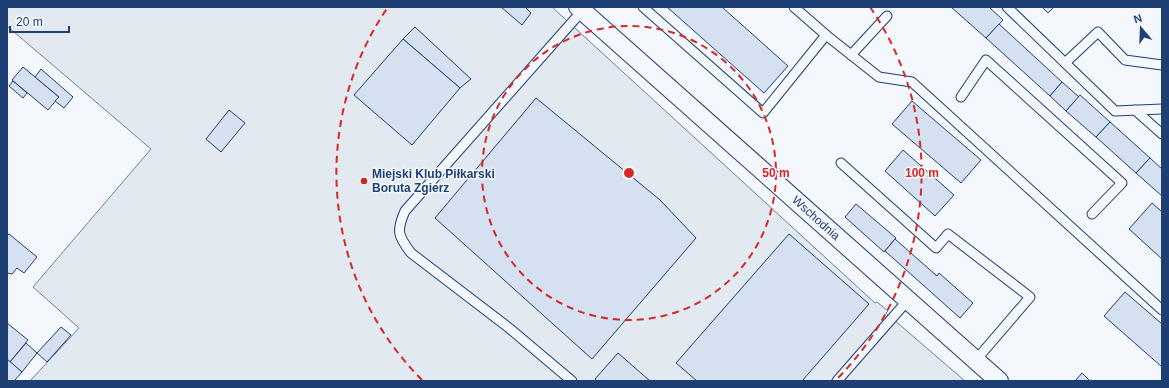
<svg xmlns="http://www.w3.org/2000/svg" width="1169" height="388" font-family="Helvetica,sans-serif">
<rect width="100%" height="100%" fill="#f4f7fb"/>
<polygon fill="#e3e9f0" stroke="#687fa3" points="7,7 552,7 875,303 877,302 888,311 886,313 965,381 30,381 79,328 33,287 151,149 7,26"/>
<g fill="#d5e0f0" stroke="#1d3f73">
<polygon points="501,7 525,7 531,13 522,25"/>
<polygon points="667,7 722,7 788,66 764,93"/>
<polygon points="951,7 989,7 1003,20 986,38"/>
<polygon points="1042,7 1054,7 1048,13"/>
<polygon points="999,24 1062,82 1050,96 986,38"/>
<polygon points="415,27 471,79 460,88 403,39"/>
<polygon points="403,39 460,88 412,145 354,95"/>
<polygon points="23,67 59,97 48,110 12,80"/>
<polygon points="41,69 73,97 64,108 55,101 59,97 35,77"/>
<polygon points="13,81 27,93 23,98 9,86"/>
<polygon points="1062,82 1079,97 1066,111 1050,96"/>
<polygon points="1080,95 1110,122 1096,137 1066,111"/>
<polygon points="536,98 660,200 696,238 592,359 435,218"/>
<polygon points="912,101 981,160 961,183 892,124"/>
<polygon points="229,110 245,123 221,152 206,139"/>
<polygon points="1110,122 1150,158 1136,173 1096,137"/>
<polygon points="903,150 954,195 935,216 885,171"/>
<polygon points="1150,158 1162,169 1162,196 1136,173"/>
<polygon points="1152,203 1162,212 1162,259 1129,229"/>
<polygon points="856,204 896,238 884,252 845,217"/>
<polygon points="9,234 37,257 24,273 17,268 12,274 7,273 7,236"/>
<polygon points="789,234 869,304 802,381 697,381 676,363"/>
<polygon points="895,239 937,276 939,273 973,303 960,318 885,251"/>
<polygon points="1125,292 1162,324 1162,367 1104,316"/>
<polygon points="7,323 28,340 10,362 7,359"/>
<polygon points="61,327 71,335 47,362 37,353"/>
<polygon points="26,343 37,353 22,372 10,362"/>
<polygon points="618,353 650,381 597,381 595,379"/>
<polygon points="7,359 22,372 14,381 7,381"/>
<polygon points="1082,373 1090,381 1075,381"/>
</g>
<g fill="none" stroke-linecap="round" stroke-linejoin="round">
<g stroke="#1d3f73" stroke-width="11">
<g id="lane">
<polyline points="643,7 763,113 826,35"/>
<polyline points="794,7 826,35 879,77 912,82 1162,310"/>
<polyline points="1007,7 1115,111 1162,109"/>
<polyline points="851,55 887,16"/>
<polyline points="1065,63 1098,32 1125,60 1162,65"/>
<polyline points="961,97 986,60 1122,183 1092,214"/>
<polyline points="1135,110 1162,134"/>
<polyline points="841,163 936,248 948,234 1030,297 976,360"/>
<path d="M572,381L509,328L411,253C398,236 396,231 405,211L582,11"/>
<polyline points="837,381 908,300"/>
</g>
</g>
<g stroke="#1d3f73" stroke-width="20">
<polyline id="street" points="578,7 999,381"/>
</g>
<use href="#lane" stroke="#f4f7fb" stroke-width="9"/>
<use href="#street" stroke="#f4f7fb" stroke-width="18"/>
</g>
<g fill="none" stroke="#d62828" stroke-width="2" stroke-dasharray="7 5">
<circle cx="629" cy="173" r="147"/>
<path d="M422 380A293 293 0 0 1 388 7M870 7A293 293 0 0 1 836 380"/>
</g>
<circle fill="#c62828" stroke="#f4f7fb" stroke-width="1.5" cx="364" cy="181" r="4"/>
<g text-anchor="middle" stroke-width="3" stroke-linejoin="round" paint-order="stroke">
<g font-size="12" font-weight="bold" fill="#1d3f73" stroke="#f4f7fb" text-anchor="start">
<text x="372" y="178">Miejski Klub Piłkarski<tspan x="372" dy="14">Boruta Zgierz</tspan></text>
</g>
<g font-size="12" fill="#1d3f73" stroke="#f4f7fb">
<text transform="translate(816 218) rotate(42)" y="4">Wschodnia</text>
</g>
</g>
<circle cx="629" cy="173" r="6" fill="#d62828" stroke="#f4f7fb" stroke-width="2"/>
<g font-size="12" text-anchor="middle" font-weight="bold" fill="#d62828" stroke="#f4f7fb" stroke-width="3" stroke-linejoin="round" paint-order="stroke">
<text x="776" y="177">50 m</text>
<text x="922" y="177">100 m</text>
</g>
<rect width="1169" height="388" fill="none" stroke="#1d3f73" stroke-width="16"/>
<g transform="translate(1141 28) rotate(341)" stroke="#f4f7fb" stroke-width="3" paint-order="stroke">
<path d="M0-3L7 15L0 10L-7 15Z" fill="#1d3f73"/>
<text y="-6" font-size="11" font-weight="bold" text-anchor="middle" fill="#1d3f73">N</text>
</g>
<path d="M10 26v6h59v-6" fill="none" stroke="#1d3f73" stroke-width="2"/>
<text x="16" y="26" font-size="12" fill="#1d3f73" stroke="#f4f7fb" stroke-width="3" paint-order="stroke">20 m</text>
</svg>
